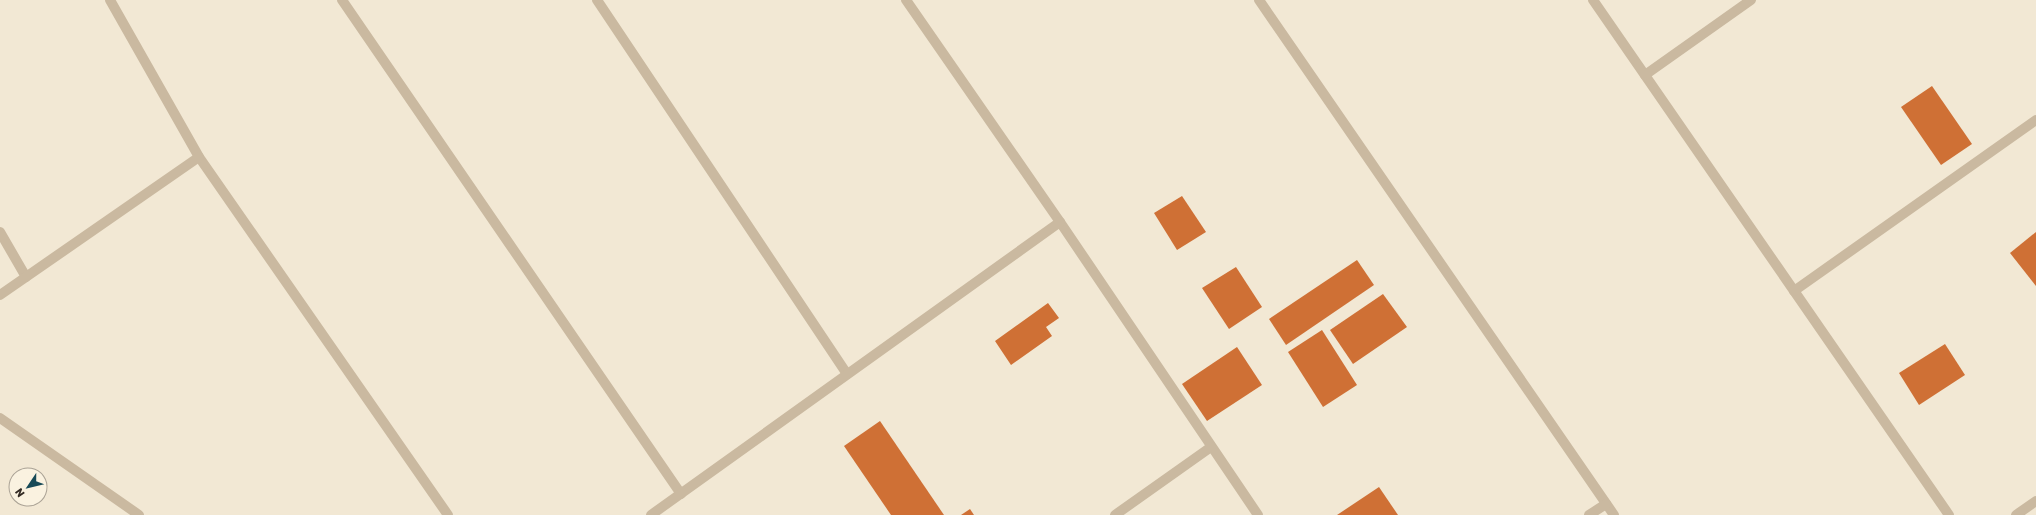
<svg xmlns="http://www.w3.org/2000/svg" width="2036" height="515" font-family="Rubik,sans-serif">
<rect width="100%" height="100%" fill="#f2e8d4"/>
<g fill="#cf7035">
<polygon points="1932,86 1972,144 1941,165 1901,107"/>
<polygon points="1182,196 1206,232 1177,250 1154,213"/>
<polygon points="2036,232 2036,286 2010,253"/>
<polygon points="1357,260 1374,285 1286,345 1269,319"/>
<polygon points="1236,267 1262,307 1229,329 1202,288"/>
<polygon points="1383,294 1407,327 1353,364 1330,330"/>
<polygon points="1048,303 1059,318 1046,327 1052,336 1011,365 995,341"/>
<polygon points="1322,330 1357,385 1323,407 1288,352"/>
<polygon points="1945,344 1965,375 1919,405 1899,373"/>
<polygon points="1237,347 1262,385 1207,421 1182,384"/>
<polygon points="880,421 944,515 891,515 844,446"/>
<polygon points="1379,487 1398,515 1337,515"/>
<polygon points="970,509 974,515 961,515"/>
</g>
<g fill="none" stroke-linecap="round" stroke-linejoin="round">
<g stroke="#cab9a0" stroke-width="10">
<polyline points="110,0 199,157 448,515"/>
<polyline points="342,0 681,494"/>
<polyline points="597,0 847,374"/>
<polyline points="906,0 1060,222 1258,515"/>
<polyline points="1259,0 1614,515"/>
<polyline points="1593,0 1949,515"/>
<polyline points="1645,75 1751,0"/>
<polyline points="0,232 26,277"/>
<polyline points="1794,291 2036,120"/>
<polyline points="0,295 199,157"/>
<polyline points="0,418 139,515"/>
<polyline points="651,515 1060,222"/>
<polyline points="1115,515 1211,447"/>
<polyline points="1589,515 1606,504"/>
<polyline points="2016,515 2036,501"/>
</g>
</g>
<g transform="translate(28 487) rotate(235)"><circle r="19" fill="#faf2e0" stroke="#aaa295"/>
<path d="M0-3L7 15L0 10L-7 15Z" fill="#174a57"/>
<text y="-6" font-size="11" font-weight="bold" text-anchor="middle" fill="#332b24">N</text>
</g>
</svg>
